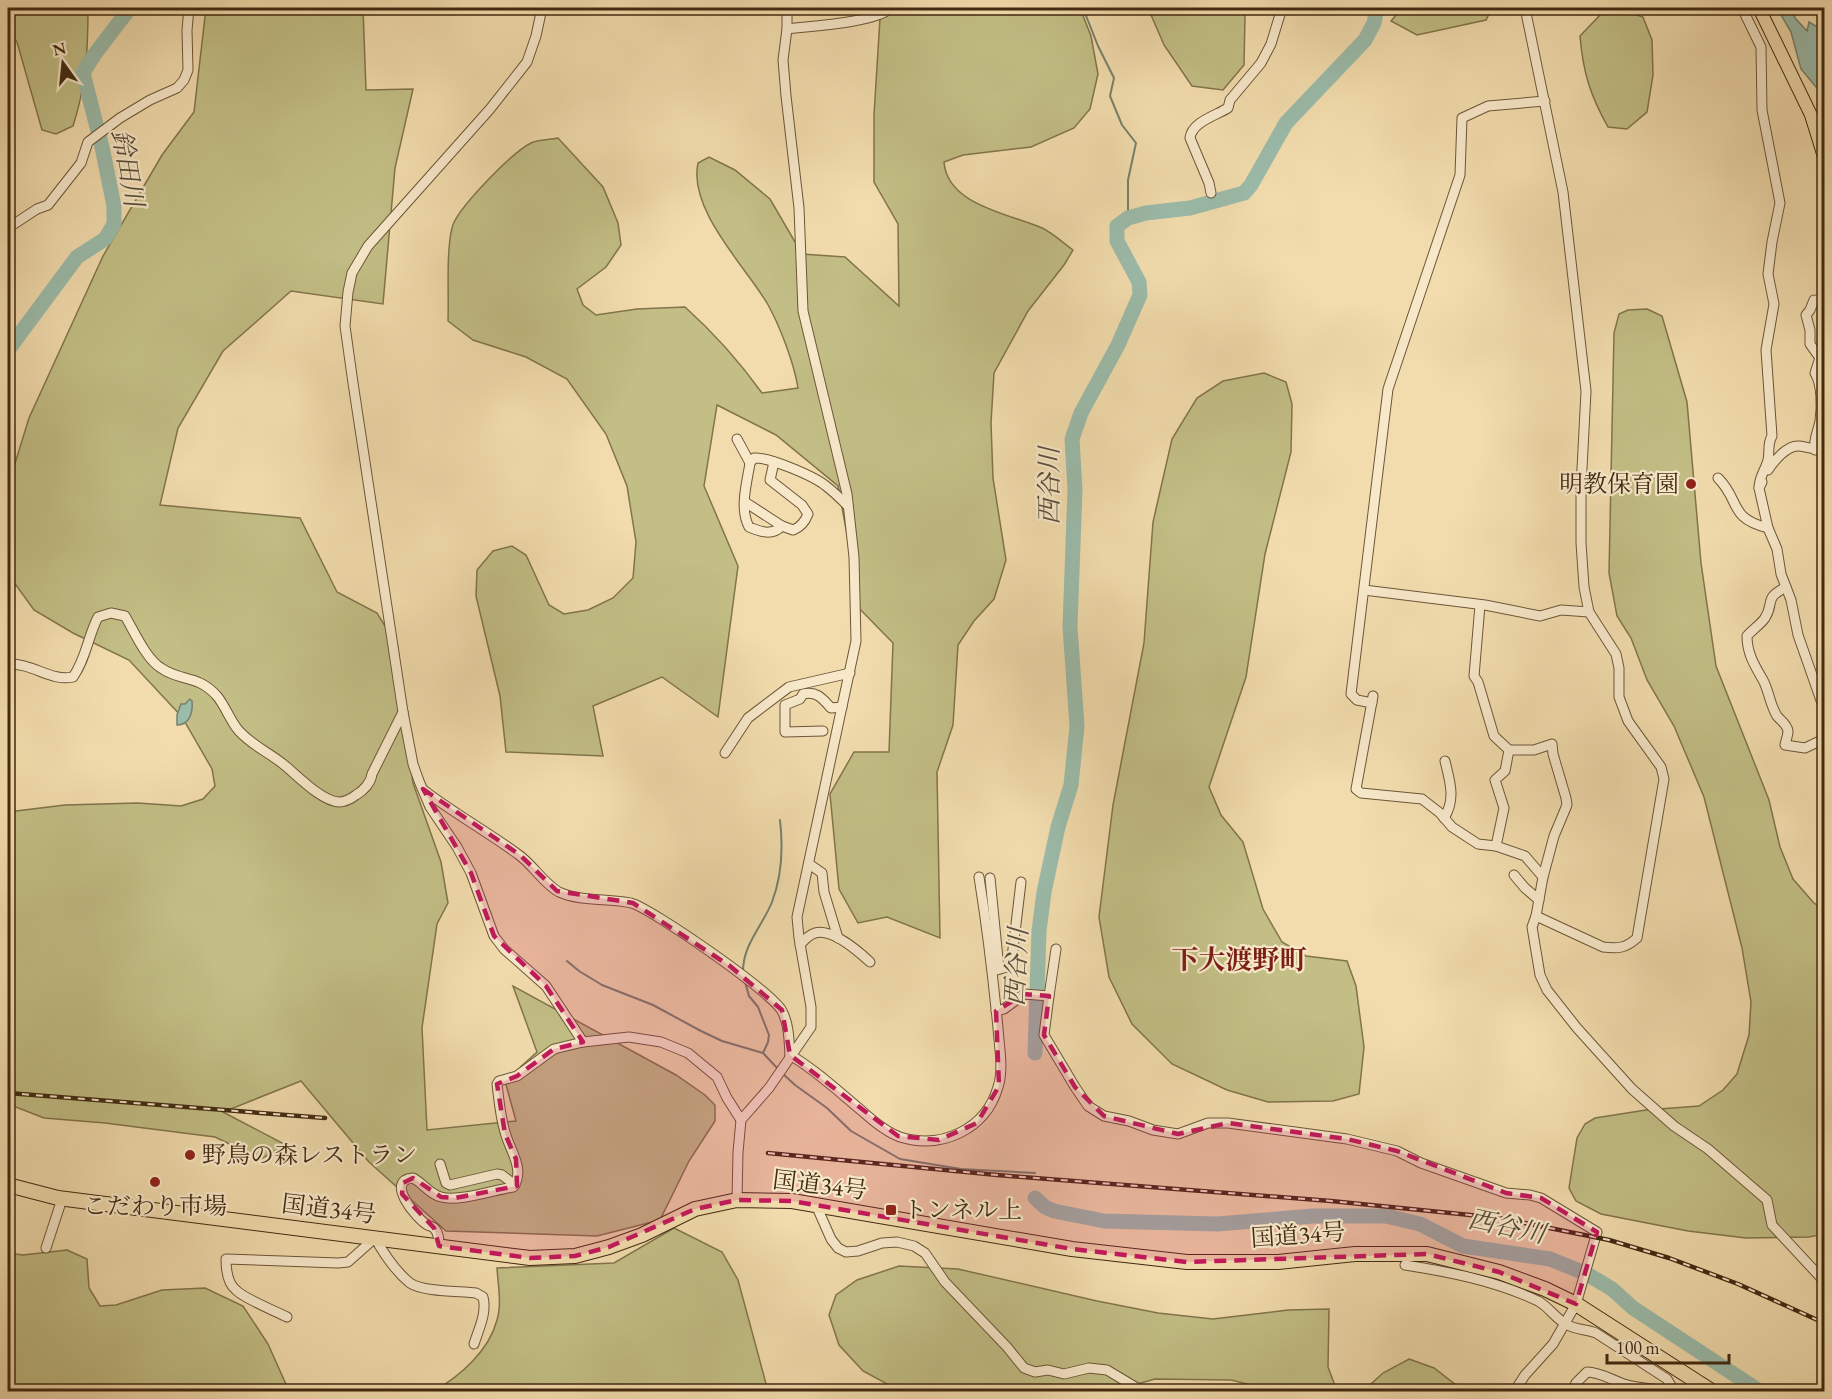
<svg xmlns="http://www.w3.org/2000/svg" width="1832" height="1399" font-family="'EB Garamond','Noto Serif JP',serif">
<rect width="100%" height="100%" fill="#f2dcad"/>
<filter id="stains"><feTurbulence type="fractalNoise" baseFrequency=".00333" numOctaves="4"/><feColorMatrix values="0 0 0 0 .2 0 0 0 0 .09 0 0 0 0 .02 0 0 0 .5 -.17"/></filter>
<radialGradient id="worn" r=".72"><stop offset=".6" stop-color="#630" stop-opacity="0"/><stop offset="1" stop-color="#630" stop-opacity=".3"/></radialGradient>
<g fill="#c2be85" stroke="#82744b" stroke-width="1.5">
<path d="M8,8H88C88,50 86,86 73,126L56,134L42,130L17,42L8,29Z"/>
<polygon points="206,8 363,8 366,90 413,89 395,168 383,304 291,291 223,351 178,428 160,505 300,518 337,592 377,613 398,647 402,705 413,783 441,862 448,903 437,924 422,1028 427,1130 516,1121 505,1081 537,1052 513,986 676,1075 705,1095 715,1105 715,1121 689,1161 660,1220 597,1236 446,1231 369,1162 301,1081 223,1112 286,1145 261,1159 215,1137 105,1123 44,1118 8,1104 8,812 65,805 138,803 181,806 203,799 215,786 212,769 182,717 129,660 73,633 34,610 8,574 8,486 29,418 103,256 162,155 194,112"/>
<path d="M876,8H1080L1091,36L1098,74L1090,109L1074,128L1031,147L963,155L944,162C947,205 1010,214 1042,228C1053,233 1063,243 1073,250L1064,265L1028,311L994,373L991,423L993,478L1006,560L994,599L974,621L958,645L953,725L937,772L940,938L887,917L858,923L839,889L830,794L854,752H889L893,643L853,602L849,545L838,486L776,435L717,405L704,486L738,566L718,717L662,677L593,706L603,756L506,752L500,696L476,596L477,570L493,551L512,546L526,555L549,605L564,614L588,610L613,598L633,578L636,542L627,486L606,434L567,379L526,357L473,340L448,321C449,294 446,253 452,228C456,209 513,152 531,143C538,139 550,140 558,138L603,187L618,223L621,245L606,267L577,289L583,305L596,315L637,309L685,307C714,333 739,361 762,393L798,388C794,363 780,326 767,303C744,265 688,209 698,163L709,157L735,170L770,199L802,254L845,257L899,306L898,224L874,182V115L880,18Z"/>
<polygon points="1148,8 1241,8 1245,17 1244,65 1223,90 1192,86 1164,45"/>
<polygon points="1402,8 1492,8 1486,20 1417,35 1391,21"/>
<path d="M1621,10L1643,17L1652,40L1653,75L1647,112L1627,129L1608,127C1590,95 1583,72 1580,36L1602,13Z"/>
<polygon points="1647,309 1662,316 1687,402 1701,563 1716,666 1769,800 1780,847 1793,879 1813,902 1824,911 1824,1234 1809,1237 1746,1238 1688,1231 1601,1214 1576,1201 1569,1188 1577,1138 1585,1124 1595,1118 1646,1110 1699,1106 1723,1090 1737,1074 1749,1035 1751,1002 1742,948 1704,797 1674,726 1647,680 1631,638 1617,616 1609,573 1614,333 1619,314 1628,310"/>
<polygon points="1264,373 1286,382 1292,404 1291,452 1265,554 1246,677 1209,787 1221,815 1243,842 1263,909 1282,942 1306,956 1347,961 1356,986 1364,1047 1359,1094 1333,1101 1268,1102 1227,1090 1172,1064 1132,1024 1109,977 1099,917 1113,805 1144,643 1153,522 1172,439 1197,398 1223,381"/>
<path d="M674,1228L722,1252L738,1280L768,1391H434C460,1376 489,1351 497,1320C502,1304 498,1285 497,1268L614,1263Z"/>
<polygon points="67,1250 87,1259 89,1288 100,1306 116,1305 162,1290 205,1288 243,1306 268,1344 289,1391 8,1391 8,1253 23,1255"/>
<polygon points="899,1266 958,1269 1097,1301 1158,1313 1213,1319 1288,1310 1329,1309 1328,1367 1337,1391 1275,1391 1231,1380 1155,1379 1127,1387 1123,1392 900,1391 863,1371 839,1345 829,1315 836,1295 857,1280"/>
<polygon points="1409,1359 1434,1368 1456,1385 1457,1391 1363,1391 1383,1373"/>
</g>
<g fill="#9bbcab" stroke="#77816d" stroke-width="1.5">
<polygon points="1777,8 1792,8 1795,18 1807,31 1809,22 1819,28 1821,40 1824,45 1824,93 1821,93 1801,69 1791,32"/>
<path d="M190,699L192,701C193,712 190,725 177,725V715L181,704H185Z"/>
</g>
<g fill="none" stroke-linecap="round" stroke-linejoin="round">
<g stroke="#77816d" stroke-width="2">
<polyline points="1083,8 1098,46 1114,78 1110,96 1122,125 1136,143 1128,180 1128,218"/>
<polyline points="567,961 579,971 602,985 653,1005 701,1031 722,1041 763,1053 778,1069"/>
<path d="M743,974C742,945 762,927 772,902C782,876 783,846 780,820"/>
<polyline points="745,982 749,996 758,1007 769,1035 768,1042 763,1053"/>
<polyline points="782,1073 795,1085 827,1108 851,1131 900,1159 961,1169 1035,1173"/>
</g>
<g stroke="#9bbcab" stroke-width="15">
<polyline points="8,350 77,257 105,239 114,224 114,206 102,147 83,73 94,55 130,8"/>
<polyline points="1035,1053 1039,931 1044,892 1058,827 1071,785 1077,726 1070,627 1075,489 1072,439 1081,413 1118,345 1140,295 1139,282 1117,241 1117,226 1128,218 1146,213 1190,208 1244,193 1251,185 1286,123 1365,40 1374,23 1377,8"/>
<polyline points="1035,1198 1045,1207 1054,1211 1104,1221 1217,1224 1313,1216 1386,1216 1420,1224 1463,1246 1550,1259 1587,1274 1612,1289 1633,1308 1761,1392"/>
</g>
<g stroke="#6d5638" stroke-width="11">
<g id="minor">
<polyline points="542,8 536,36 527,62 490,109 368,246 352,273 348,292 345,326 353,383 403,712 413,764 419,781 430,807 457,847 471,873 494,936 504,949 546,986 583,1042 629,1037 661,1042 688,1053 717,1077 727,1098 741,1120"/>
<path d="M1525,8L1563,192L1586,391L1581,488V543L1584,587L1589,612L1616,654L1619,668V697L1628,721L1661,767L1664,779L1637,938C1626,948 1618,949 1603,947L1536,916"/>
<path d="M1742,8L1761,47L1762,110L1780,203L1772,242L1768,274L1774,304L1766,350L1772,436C1767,444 1770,452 1768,460C1765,471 1759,477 1759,488"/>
<path d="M787,29C812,26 873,23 891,8"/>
<path d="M1211,193L1209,183L1190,138C1192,122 1215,116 1228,108L1230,100L1261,63L1271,44L1282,8"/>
<polyline points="8,228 37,209 48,205 81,163 88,142 120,118 150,100 177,88 184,80 188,70 187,30 189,8"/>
<path d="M1814,300L1810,310L1806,315L1810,330V344L1820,358L1815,373C1822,384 1822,407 1820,421C1818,432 1813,439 1815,450"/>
<polyline points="737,439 750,463"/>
<path d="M774,462L770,480L802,505L808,514C805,522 801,527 793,530L782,526"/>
<path d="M1768,470C1774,461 1787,445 1799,446C1808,447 1815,450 1824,449"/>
<path d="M1718,478C1741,501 1728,518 1768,528"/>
<polyline points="1762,482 1759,488 1768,528 1777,549 1781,574 1791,600 1798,635 1824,709"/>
<path d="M745,502L782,526C772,536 761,532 749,527C739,508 747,483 750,463L754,458C769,457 814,476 826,486C834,492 841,499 848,506"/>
<path d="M1786,587C1763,599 1775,602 1765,618C1760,625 1752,630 1747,636C1747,654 1755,666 1763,680C1769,691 1770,705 1777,716C1781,721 1787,724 1788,731C1788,735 1786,740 1785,745L1805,748L1824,739"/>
<polyline points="1364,590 1485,605 1540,616 1561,610 1589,612"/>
<polyline points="1480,605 1474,676 1478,682 1494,736 1509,750 1505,771 1495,780 1504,808 1496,846"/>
<path d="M8,664C33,663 51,682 73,677C86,659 88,636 98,617L111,613L125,616C134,631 146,659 161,668C181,682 197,674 217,696C226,707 230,721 239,731C254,747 267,751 283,764C297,775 321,801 339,802C345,802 352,798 356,795C363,791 371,783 372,774L403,712"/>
<polyline points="1373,696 1356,789 1361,793 1422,799 1440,813 1452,827 1478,844 1496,846 1525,856 1543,877 1536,916 1532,927 1540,975 1547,990 1577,1028 1632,1089 1674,1126 1708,1149 1767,1200 1772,1225 1824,1281"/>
<polyline points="1372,703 1357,700 1351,694 1388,389 1460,175 1462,118 1488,106 1545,101"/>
<path d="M823,731L785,732V705L800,699L803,694C817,691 822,698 831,708L842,707"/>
<polyline points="1509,750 1534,750 1552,744 1553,754 1566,798 1567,805 1554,836 1543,877"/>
<polyline points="725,753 748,718 789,687 850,673"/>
<path d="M425,791C455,814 488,832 519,855C533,865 544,884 559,892C581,902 608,898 631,903C651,908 772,992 782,1011C789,1024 789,1040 790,1055"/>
<path d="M1444,818C1456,799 1450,782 1445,761"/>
<polyline points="809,864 822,873 824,892 838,938"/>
<polyline points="1514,875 1525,888 1539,900"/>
<polyline points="990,878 999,969"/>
<path d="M800,945C804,940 809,935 815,933C832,928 858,951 870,962"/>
<polyline points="993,971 1011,966 1021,882"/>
<polyline points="1049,996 1044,1035 1075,1087 1088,1106 1104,1116 1129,1121 1153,1130 1178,1134 1208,1123 1228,1123 1347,1139 1397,1151 1421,1163 1506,1193 1530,1195 1541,1198 1597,1232 1576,1304 1553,1344 1525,1375 1514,1392"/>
<polyline points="996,1011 1004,1009 1024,994 1049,996 1056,949"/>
<path d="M790,1055C816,1070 839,1092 862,1111C873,1121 886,1132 900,1137C942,1150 986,1129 998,1087C1004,1069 999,1046 998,1028C993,977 987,927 979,877"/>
<polyline points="440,1164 446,1183 450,1185 497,1174 502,1175 515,1185"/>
<polyline points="737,1200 738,1152 741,1120 769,1088 811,1027 811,1007 799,938 797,917 856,641 854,557 847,494 803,311 799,208 786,96 783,60 787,29 787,8"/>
<polyline points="816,1205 831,1239 838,1248 846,1252 858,1251 882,1243 897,1242 914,1246 925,1253 945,1282 1007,1347 1024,1368 1035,1372 1048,1370 1064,1374 1089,1368 1107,1370 1137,1388 1151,1392"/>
<path d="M439,1246C439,1240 439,1233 434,1228C432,1226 428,1226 426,1224C415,1217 385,1180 413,1178C423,1183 429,1194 441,1197C459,1202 494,1190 513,1187C526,1170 509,1149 505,1132C500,1116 499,1100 497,1084L499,1081L517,1076L554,1049L583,1042"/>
<polyline points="46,1248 62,1199"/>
<path d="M1405,1265C1450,1272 1496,1281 1538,1301C1549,1307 1555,1318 1566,1324C1575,1330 1586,1329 1596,1333L1667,1379L1671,1386L1667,1391C1653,1389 1638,1388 1624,1384C1612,1380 1600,1372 1587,1372L1576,1383L1572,1392"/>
<path d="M287,1317C275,1311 243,1298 236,1290C227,1283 226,1269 226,1259L338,1263L348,1262L375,1238C384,1254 395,1271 410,1283C423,1292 460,1291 476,1293L483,1297C487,1313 479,1328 474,1344"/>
</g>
</g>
<g stroke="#412911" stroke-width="14">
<polyline id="major" points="1759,8 1811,115 1824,157"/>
</g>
<g stroke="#412911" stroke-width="16">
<polyline id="highway" points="8,1185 58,1198 530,1258 575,1256 609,1247 642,1235 695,1209 737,1200 792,1201 1072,1249 1187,1262 1278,1262 1355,1254 1427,1254 1499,1272 1545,1289 1576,1304 1713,1392"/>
</g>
<use href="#minor" stroke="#f7e8ca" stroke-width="9"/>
<use href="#major" stroke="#f2dcad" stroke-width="12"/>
<use href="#highway" stroke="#f2dcad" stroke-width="14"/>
<g stroke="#412911" stroke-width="4.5">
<g id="rail">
<polyline points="8,1093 325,1118"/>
<polyline points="768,1153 997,1175 1331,1201 1500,1218 1609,1240 1669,1258 1738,1284 1824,1323"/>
</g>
</g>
<use href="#rail" stroke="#f7e8ca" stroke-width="2" stroke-dasharray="7" stroke-linecap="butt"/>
</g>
<path fill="#c2185b" fill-opacity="0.2" stroke="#c2185b" stroke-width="4.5" stroke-dasharray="12 8" stroke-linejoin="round" d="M423,789L520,855L557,891L633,903L730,966L782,1010L790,1055L898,1136L939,1140L977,1123L999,1086L996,1011L1024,994L1049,996L1044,1035L1075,1087L1104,1116L1178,1134L1228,1123L1347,1139L1397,1151L1506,1193L1541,1198L1597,1232L1576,1304L1499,1272L1427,1254L1187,1262L1072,1249L792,1201L737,1200L695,1209L609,1247L575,1256L530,1258L439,1246L434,1228L402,1194L403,1183L413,1178L441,1197L455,1198L517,1186L516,1159L505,1134L497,1084L517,1076L554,1049L583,1042L546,986L494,936L471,873Z"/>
<g fill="#8f2418" stroke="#f7e8ca" stroke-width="2">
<circle cx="1691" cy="484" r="6"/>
<circle cx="190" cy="1155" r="6"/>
<circle cx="155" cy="1182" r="6"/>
<rect x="885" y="1204" width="12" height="12" rx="3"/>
</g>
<g text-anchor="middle" stroke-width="4.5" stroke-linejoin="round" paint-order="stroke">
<g font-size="24" fill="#412911" stroke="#f7e8ca" text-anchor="start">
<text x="1679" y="492" text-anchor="end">明教保育園</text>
<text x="202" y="1163">野鳥の森レストラン</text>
<text x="155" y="1214" text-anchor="middle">こだわり市場</text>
<text x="903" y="1218">トンネル上</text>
</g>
<g font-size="24" fill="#412911" stroke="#f7e8ca">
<text transform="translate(820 1185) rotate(7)" y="8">国道34号</text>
<text transform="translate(329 1209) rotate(7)" y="8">国道34号</text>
<text transform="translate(1298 1235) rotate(-4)" y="8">国道34号</text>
</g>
<g font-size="26" font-style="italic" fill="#584e38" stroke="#f7e8ca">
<text transform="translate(128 168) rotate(80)" y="9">鈴田川</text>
<text transform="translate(1049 486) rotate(-90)" y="9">西谷川</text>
<text transform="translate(1016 967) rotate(-87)" y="9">西谷川</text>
<text transform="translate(1507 1226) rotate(12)" y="9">西谷川</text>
</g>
<g font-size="27" font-weight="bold" fill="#7a1f14" stroke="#f7e8ca">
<text x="1239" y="969">下大渡野町</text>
</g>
</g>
<rect width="1832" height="1399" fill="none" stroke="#f2dcad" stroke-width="30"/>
<rect x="9" y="9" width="1814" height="1381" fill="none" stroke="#412911" stroke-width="3"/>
<rect x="15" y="15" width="1802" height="1369" fill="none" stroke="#412911" stroke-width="1.5"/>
<g transform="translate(63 63) rotate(345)" stroke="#f7e8ca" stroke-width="4.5" paint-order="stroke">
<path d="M0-4.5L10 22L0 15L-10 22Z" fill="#412911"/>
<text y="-9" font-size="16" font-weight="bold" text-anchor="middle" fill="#412911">N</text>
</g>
<path d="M1607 1354v9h122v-9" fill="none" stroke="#412911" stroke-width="3"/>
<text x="1616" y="1354" font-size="18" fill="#412911" stroke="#f7e8ca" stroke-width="4.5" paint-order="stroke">100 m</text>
<rect width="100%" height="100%" filter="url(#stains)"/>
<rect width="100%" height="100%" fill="url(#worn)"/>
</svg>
